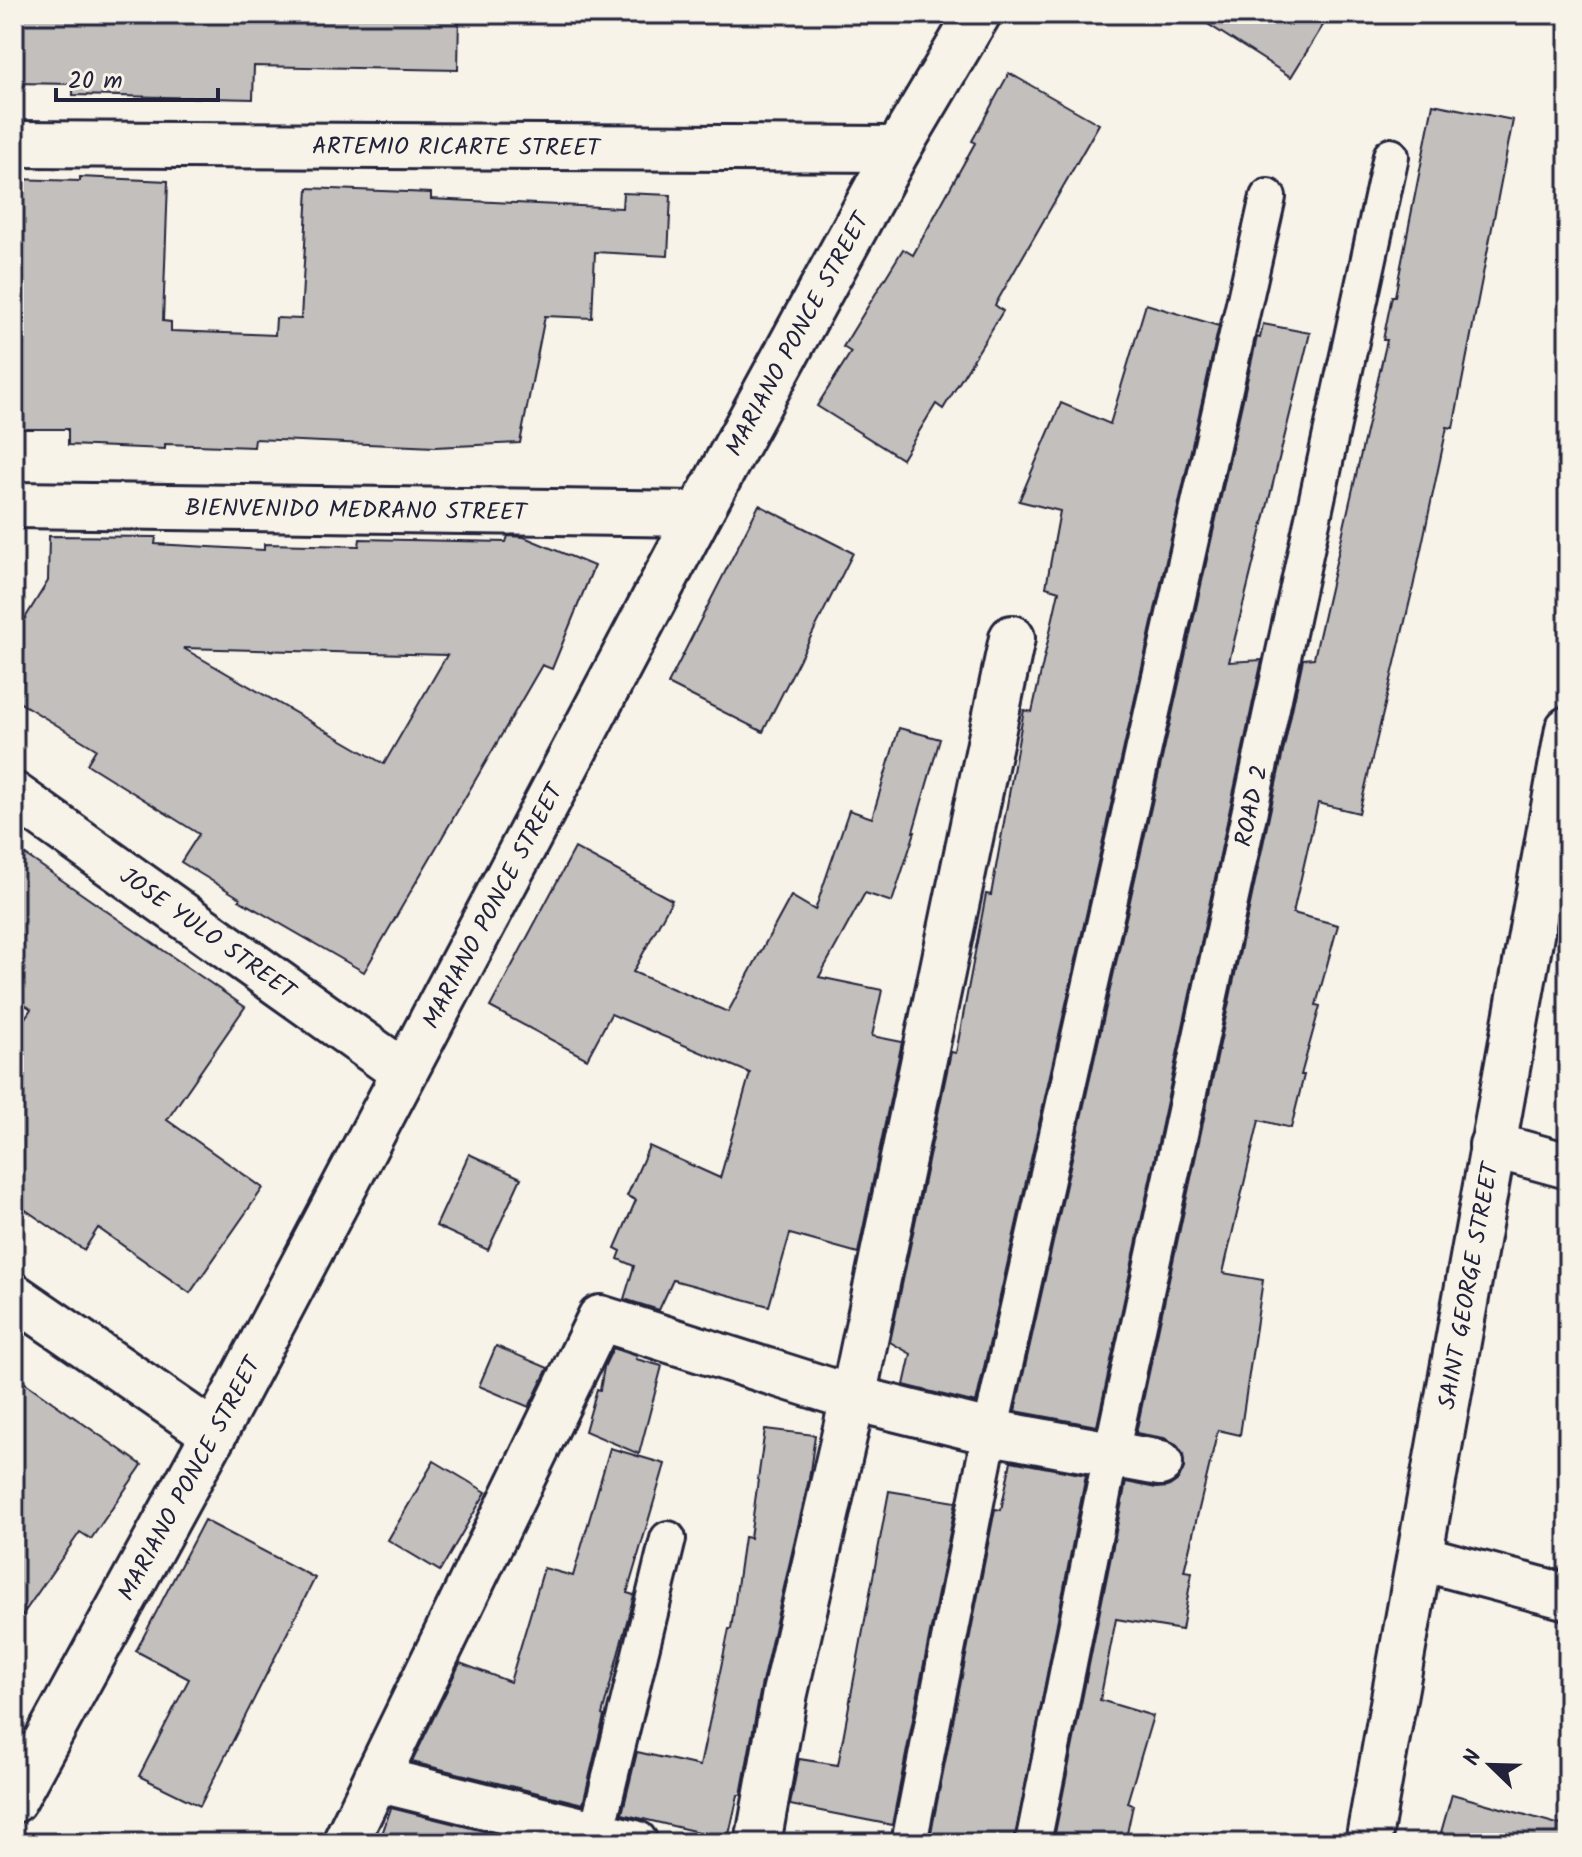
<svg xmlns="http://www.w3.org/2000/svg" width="1582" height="1857" font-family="Kalam,sans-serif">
<rect width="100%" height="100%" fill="#f7f3e8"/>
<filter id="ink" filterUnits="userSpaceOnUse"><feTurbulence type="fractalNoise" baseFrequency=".0125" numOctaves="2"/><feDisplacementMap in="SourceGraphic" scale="16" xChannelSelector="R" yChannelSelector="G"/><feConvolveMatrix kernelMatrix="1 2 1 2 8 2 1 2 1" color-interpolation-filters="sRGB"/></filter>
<g filter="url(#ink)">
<g fill="#c2bfbd" stroke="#22223b" stroke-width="2" fill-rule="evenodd">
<polygon points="14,14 459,14 458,70 254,66 253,99 73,95 73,84 14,83"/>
<polygon points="1192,14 1330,14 1291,77"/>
<polygon points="1009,73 1099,124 995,305 1003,311 943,409 936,404 902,459 817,406 851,352 843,347 903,249 913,255 975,143 972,141"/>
<polygon points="1433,104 1513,120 1453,428 1447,427 1412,592 1359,813 1318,803 1293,913 1338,925 1316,1005 1320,1006 1301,1075 1304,1075 1291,1128 1259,1120 1223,1273 1263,1280 1240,1435 1218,1430 1184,1571 1192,1572 1182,1630 1116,1619 1100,1700 1153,1716 1127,1803 1133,1805 1125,1843 1053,1843 1126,1482 1156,1488 1168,1487 1178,1480 1184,1468 1183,1454 1176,1444 1164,1438 1136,1433 1303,659 1314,658 1387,340 1383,340 1392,296 1395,296"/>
<polygon points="80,177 168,181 163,321 171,322 171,331 275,335 276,318 301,319 308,188 431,193 431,199 622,208 623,193 671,195 668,256 595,252 592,318 545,316 520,443 435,447 255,439 254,447 165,444 165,449 68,445 68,429 14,429 14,179 80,181"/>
<polygon points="1146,304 1219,326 976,1403 904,1385 911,1354 890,1342 951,1052 956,1053 986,894 991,895 1024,710 1032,712 1059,591 1046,587 1060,511 1019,501 1061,403 1110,424"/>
<polygon points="1263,324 1310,333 1229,662 1262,660 1097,1426 1015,1411 1257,337 1260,338"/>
<polygon points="759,505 853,553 763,732 668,684"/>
<path d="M49,536L156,537L155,544L264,550V544L359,546L360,539L506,542L508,536L524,537L594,566L552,669L542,665L364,972L239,900L240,898L181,862L199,834L87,764L96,749L14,699V636L48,581ZM183,648L447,655L384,764Z"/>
<polygon points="899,728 940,739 913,832 915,832 892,902 865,893 819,977 882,990 872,1036 902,1042 858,1253 790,1234 769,1306 673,1280 659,1310 624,1299 634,1266 618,1259 621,1251 615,1248 636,1200 627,1196 649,1146 720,1178 750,1073 611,1014 587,1059 490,1007 575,848 672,900 633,972 728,1012 791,896 815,910 849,810 872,818"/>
<polygon points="14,847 245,1007 167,1120 263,1188 190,1293 98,1228 84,1250 14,1202 14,1034 31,1009 14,997"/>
<polygon points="469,1154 521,1178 488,1250 436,1226"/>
<polygon points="496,1346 548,1368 529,1407 479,1386"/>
<polygon points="613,1348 637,1356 636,1359 662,1366 639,1454 585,1431 597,1389 600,1390 604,1367"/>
<polygon points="14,1375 142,1465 91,1539 80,1532 14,1627"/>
<polygon points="765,1429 815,1435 809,1479 761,1687 741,1795 738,1795 728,1839 622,1814 637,1752 700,1766 729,1629 731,1629 744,1537 750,1538"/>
<polygon points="610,1448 665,1464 627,1593 634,1595 602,1715 604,1716 583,1804 412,1762 460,1663 510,1682 544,1568 573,1576"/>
<polygon points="434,1461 486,1492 440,1571 388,1540"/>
<polygon points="1011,1461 1086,1475 1014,1843 929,1843 995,1509 1001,1510"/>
<polygon points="889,1491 956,1502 892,1825 790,1805 799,1759 838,1765"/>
<polygon points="204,1520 315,1578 200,1806 139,1776 189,1679 136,1651"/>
<polygon points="1452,1794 1568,1827 1568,1843 1438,1843"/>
<polygon points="391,1808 531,1843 379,1843"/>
</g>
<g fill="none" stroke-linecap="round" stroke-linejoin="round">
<g stroke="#22223b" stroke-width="40">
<g id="pedestrian">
<polyline points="594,1843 668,1539"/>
<polyline points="909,1843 990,1432 1268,197"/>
<path id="s1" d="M1033,1843L1111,1454L1391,156"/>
</g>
</g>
<g stroke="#22223b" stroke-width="50">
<g id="minor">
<path id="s2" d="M14,144L898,149"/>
<path id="s3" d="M14,505L699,514"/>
<path id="s4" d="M14,795L403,1072"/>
<polyline points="1492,1145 1568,1166"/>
<polyline points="14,1296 214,1434"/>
<polyline points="1421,1558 1568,1597"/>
<polyline points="376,1779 635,1843"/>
<path id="s5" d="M14,1800L214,1434L699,514L898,149L978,14"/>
<polyline points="345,1843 600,1318 853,1398 990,1432 1160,1463"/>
<polyline points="758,1843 785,1693 853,1398 1012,638"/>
<path id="s6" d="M1368,1843L1568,729"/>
</g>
</g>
<use href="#pedestrian" stroke="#f7f3e8" stroke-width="34"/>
<use href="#minor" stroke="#f7f3e8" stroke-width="44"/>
</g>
</g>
<g text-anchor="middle" stroke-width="6" stroke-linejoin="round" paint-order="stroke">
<g font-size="24" fill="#22223b" stroke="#f7f3e8">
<text dy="8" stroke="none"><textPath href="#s2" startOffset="442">ARTEMIO RICARTE STREET</textPath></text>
<text dy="8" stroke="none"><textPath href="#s5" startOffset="1662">MARIANO PONCE STREET</textPath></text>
<text dy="8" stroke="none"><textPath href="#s3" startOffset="342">BIENVENIDO MEDRANO STREET</textPath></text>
<text dy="8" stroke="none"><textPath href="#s1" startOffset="1060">ROAD 2</textPath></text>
<text dy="8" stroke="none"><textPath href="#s5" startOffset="1014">MARIANO PONCE STREET</textPath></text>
<text dy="8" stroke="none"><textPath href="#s4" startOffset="238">JOSE YULO STREET</textPath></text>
<text dy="8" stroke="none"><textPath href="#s6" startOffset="566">SAINT GEORGE STREET</textPath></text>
<text dy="8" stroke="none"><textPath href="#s5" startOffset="366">MARIANO PONCE STREET</textPath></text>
</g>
</g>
<rect width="1582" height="1857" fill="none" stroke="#f7f3e8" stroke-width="48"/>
<rect x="24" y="24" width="1534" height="1809" fill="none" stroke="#22223b" stroke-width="3" filter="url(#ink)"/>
<g transform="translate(1490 1765) rotate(293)" stroke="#f7f3e8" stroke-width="6" paint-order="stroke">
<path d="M0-6L14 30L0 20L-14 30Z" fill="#22223b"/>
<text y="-12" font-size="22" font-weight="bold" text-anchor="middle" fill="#22223b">N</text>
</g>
<path d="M56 88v12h162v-12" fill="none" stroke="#22223b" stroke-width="4"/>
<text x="68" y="88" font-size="24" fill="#22223b" stroke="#f7f3e8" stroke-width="6" paint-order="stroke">20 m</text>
</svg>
